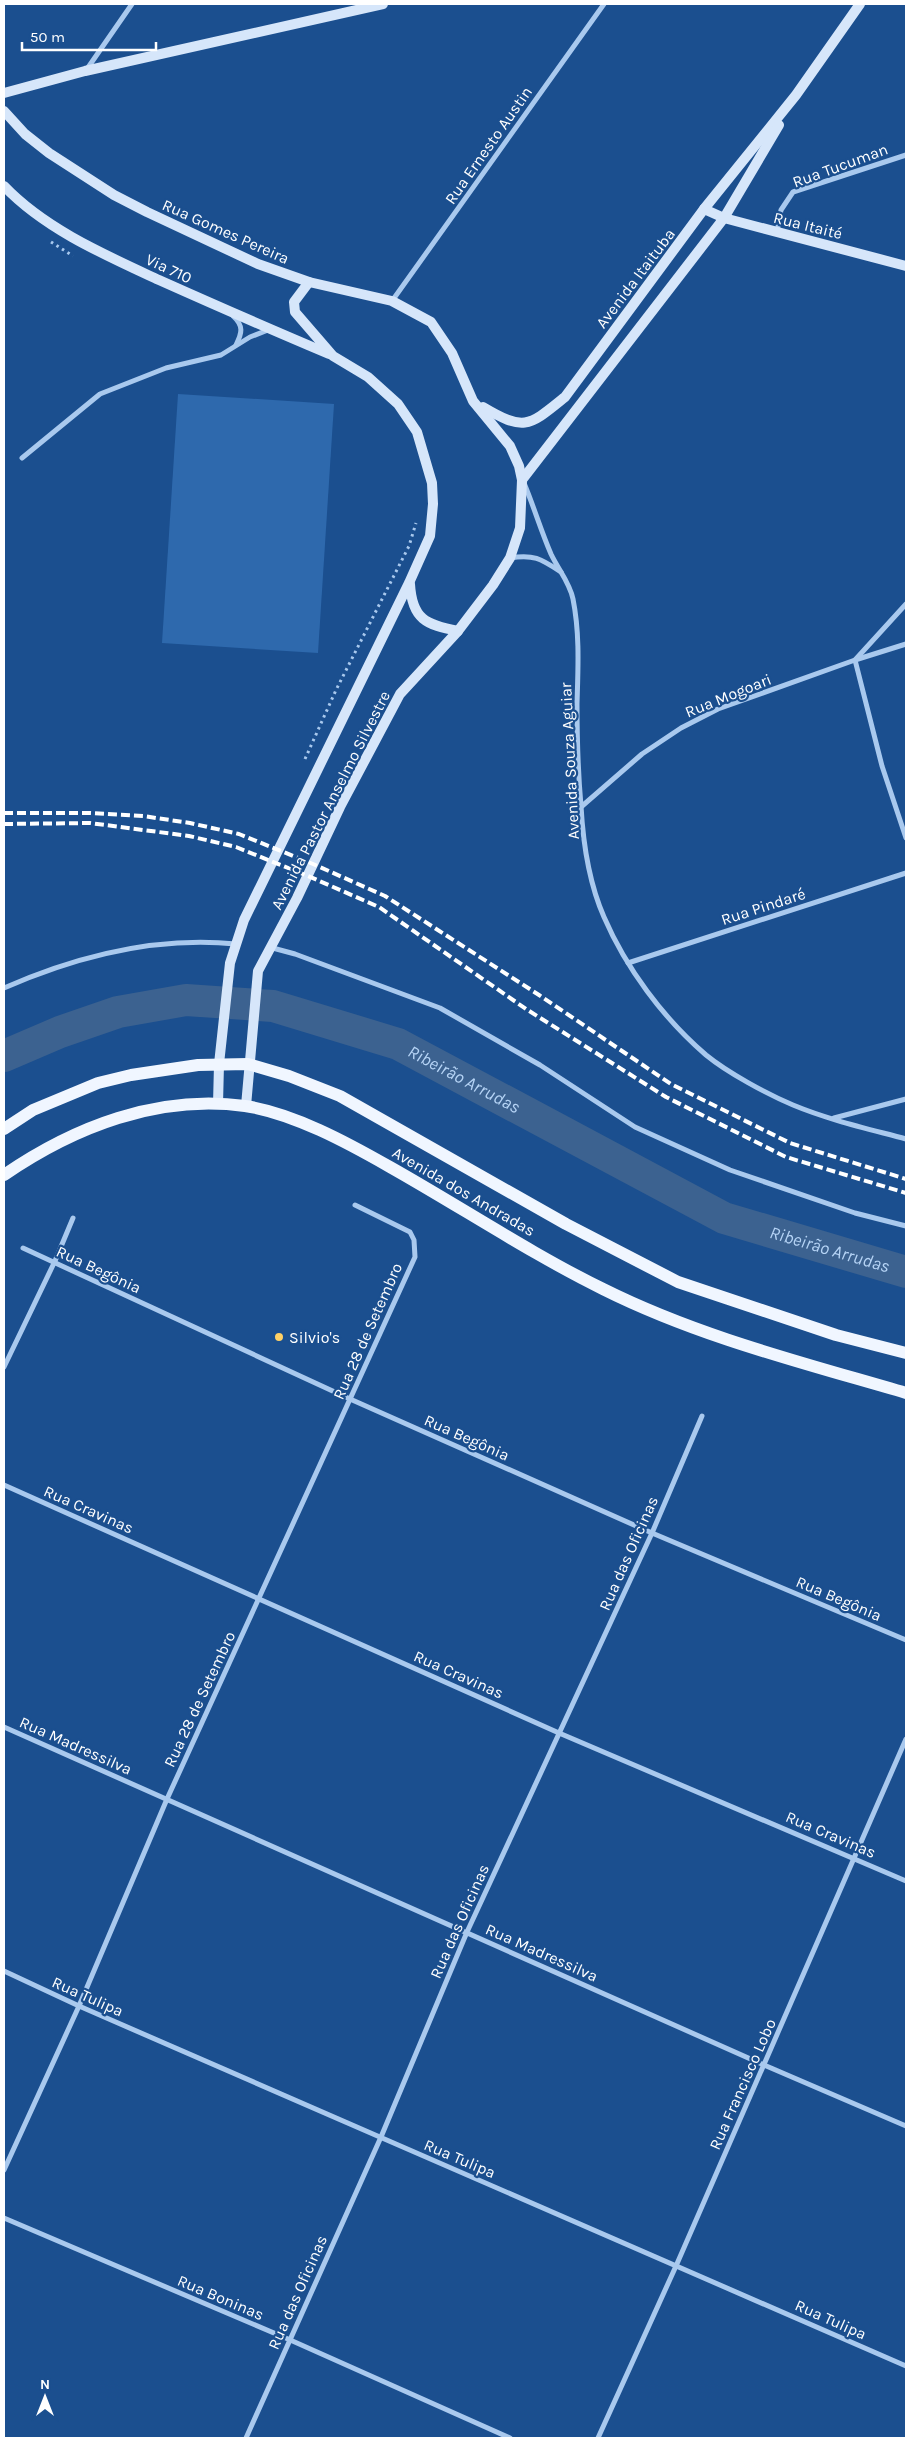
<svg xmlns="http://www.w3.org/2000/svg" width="910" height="2442" font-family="Karla,sans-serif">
<rect width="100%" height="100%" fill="#1b4f8f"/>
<polygon fill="#2e69ad" points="178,394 334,404 318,653 162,643"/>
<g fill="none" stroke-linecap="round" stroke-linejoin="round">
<path stroke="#3c6290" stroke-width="32" id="s1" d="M4,1056L60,1032L118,1012L186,1000L273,1006L398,1044L724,1218L906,1272"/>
<g stroke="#a9c9ee" stroke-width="3" stroke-dasharray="2.5 4" stroke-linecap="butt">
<polyline points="51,242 73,256"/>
<polyline points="305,759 336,690 409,546 416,523"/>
</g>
<g stroke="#a9c9ee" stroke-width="5">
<polyline points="87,69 132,4"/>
<polyline points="777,232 781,210 793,192 906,155"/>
<polyline points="392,301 604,4"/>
<path d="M233,316C244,326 242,333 236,345"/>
<polyline points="22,458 100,394 166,368 221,355 250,337 268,330"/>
<path d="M524,483C534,507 541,531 551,554C558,569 570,583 573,599C580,634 578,669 577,704C577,738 578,772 581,806C583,842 589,883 604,917C626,968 663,1018 706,1055C728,1073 767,1094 793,1105C829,1120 869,1129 906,1139"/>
<path d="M510,558C534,554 541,559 561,572"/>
<polyline points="906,604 855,660 882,766 906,838"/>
<polyline points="581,807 642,754 681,728 718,709 855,660 906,644"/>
<polyline points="269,947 295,954 440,1008 540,1065 635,1127 730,1170 855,1213 906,1226"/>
<polyline points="628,963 906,873"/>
<path d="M4,988C77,956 156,936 236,944"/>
<polyline points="834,1118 906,1099"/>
<polyline points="23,1248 350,1399 652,1533 906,1640"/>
<polyline points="4,1367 55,1261 73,1218"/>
<polyline points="4,1485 559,1733 906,1881"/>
<polyline points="4,1727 764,2065 906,2126"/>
<polyline points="4,1971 79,2006 906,2366"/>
<polyline points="4,2170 79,2006 167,1799 415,1257 414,1240 410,1232 355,1205"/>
<polyline points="4,2218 288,2339 510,2438"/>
<polyline points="246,2438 381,2137 467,1932 652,1533 702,1416"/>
<polyline points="598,2438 676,2266 906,1739"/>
</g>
<g stroke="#d6e6fa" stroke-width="10">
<polyline points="4,93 85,71 383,4"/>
<polyline points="4,111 25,134 49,153 114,195 147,212 258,264 309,282 392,301 431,322 452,353 473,401 510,446 519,466 522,480 520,528 510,558 493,585 458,631 400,694 340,807 297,898 258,971 246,1106"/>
<path d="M4,186C45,229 105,255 159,280C215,305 272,330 329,354"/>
<polyline points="704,209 724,218 906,266"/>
<path d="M483,407C525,432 529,426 565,397L704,209L796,95L860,4"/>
<polyline points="522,480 724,218 779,125"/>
<path d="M410,584C412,619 426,625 458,631"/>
<polyline points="218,1104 219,1064 230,963 244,920 409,583 430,536 433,504 432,483 417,432 398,404 368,377 333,356 295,312 294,302 309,282"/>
</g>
<g stroke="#f0f6ff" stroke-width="12">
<polyline points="4,1129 33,1110 98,1083 131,1075 198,1065 248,1064 289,1076 340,1096 566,1224 678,1282 836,1335 906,1353"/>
<path d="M4,1175C74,1127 158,1094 245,1106C293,1113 348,1143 390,1167C461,1207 530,1253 603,1289C699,1337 804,1363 906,1393"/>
</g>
<g stroke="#fff" stroke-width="4" stroke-dasharray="9 4" stroke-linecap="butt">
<polyline points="4,813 90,813 143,816 190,823 239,834 313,864 385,896 539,995 671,1084 790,1143 906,1179"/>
<polyline points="4,824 90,823 189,836 236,847 308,876 379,907 526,1009 666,1097 786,1157 906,1193"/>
</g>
</g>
<circle fill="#ffd166" stroke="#1b4f8f" stroke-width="2" cx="279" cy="1337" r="5"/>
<g text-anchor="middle" stroke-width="4.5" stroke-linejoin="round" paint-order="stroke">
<g font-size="16" fill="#fff" stroke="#1b4f8f">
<text transform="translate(488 145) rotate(-55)" y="6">Rua Ernesto Austin</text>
<text transform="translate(840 165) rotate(-20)" y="6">Rua Tucuman</text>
<text transform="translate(808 225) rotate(14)" y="6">Rua Itaité</text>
<text transform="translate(226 231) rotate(24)" y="6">Rua Gomes Pereira</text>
<text transform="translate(169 268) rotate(25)" y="6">Via 710</text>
<text transform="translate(635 278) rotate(-53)" y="6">Avenida Itaituba</text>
<text transform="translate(728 695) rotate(-22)" y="6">Rua Mogoari</text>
<text transform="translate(569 761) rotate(-93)" y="6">Avenida Souza Aguiar</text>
<text transform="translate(330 800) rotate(-63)" y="6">Avenida Pastor Anselmo Silvestre</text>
<text transform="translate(763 906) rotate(-18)" y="6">Rua Pindaré</text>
<text transform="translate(464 1191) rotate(30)" y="6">Avenida dos Andradas</text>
<text transform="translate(99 1269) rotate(25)" y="6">Rua Begônia</text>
<text transform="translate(367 1331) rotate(-66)" y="6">Rua 28 de Setembro</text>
<text transform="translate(467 1437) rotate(24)" y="6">Rua Begônia</text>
<text transform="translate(89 1509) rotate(24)" y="6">Rua Cravinas</text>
<text transform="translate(628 1553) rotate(-66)" y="6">Rua das Oficinas</text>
<text transform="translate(839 1598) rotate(23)" y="6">Rua Begônia</text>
<text transform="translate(459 1674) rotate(24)" y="6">Rua Cravinas</text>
<text transform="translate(199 1699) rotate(-65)" y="6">Rua 28 de Setembro</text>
<text transform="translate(76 1745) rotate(24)" y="6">Rua Madressilva</text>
<text transform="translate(831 1834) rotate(23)" y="6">Rua Cravinas</text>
<text transform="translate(459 1921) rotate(-66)" y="6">Rua das Oficinas</text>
<text transform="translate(542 1952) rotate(24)" y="6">Rua Madressilva</text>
<text transform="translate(88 1996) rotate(24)" y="6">Rua Tulipa</text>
<text transform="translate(742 2084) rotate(-66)" y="6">Rua Francisco Lobo</text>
<text transform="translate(460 2158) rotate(23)" y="6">Rua Tulipa</text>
<text transform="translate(297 2292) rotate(-66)" y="6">Rua das Oficinas</text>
<text transform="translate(221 2297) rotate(23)" y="6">Rua Boninas</text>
<text transform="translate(831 2319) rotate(24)" y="6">Rua Tulipa</text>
</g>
<g font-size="16" fill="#fff" stroke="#1b4f8f" text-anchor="start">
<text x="289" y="1343">Silvio's</text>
</g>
<g font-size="18" font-style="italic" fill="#b5d3f5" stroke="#1b4f8f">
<text dy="6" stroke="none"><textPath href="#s1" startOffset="484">Ribeirão Arrudas</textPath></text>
<text dy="6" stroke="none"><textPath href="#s1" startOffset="889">Ribeirão Arrudas</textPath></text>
</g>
</g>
<rect width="910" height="2442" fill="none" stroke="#ffffff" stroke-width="10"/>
<g transform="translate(45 2397)" stroke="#1b4f8f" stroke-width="4" paint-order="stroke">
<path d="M0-4L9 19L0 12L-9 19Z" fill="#ffffff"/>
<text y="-8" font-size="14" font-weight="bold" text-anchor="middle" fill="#ffffff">N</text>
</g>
<path d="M22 42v8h134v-8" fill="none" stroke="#ffffff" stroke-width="2.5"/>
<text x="30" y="42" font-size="15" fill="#ffffff" stroke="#1b4f8f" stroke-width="4" paint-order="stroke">50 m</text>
</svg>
